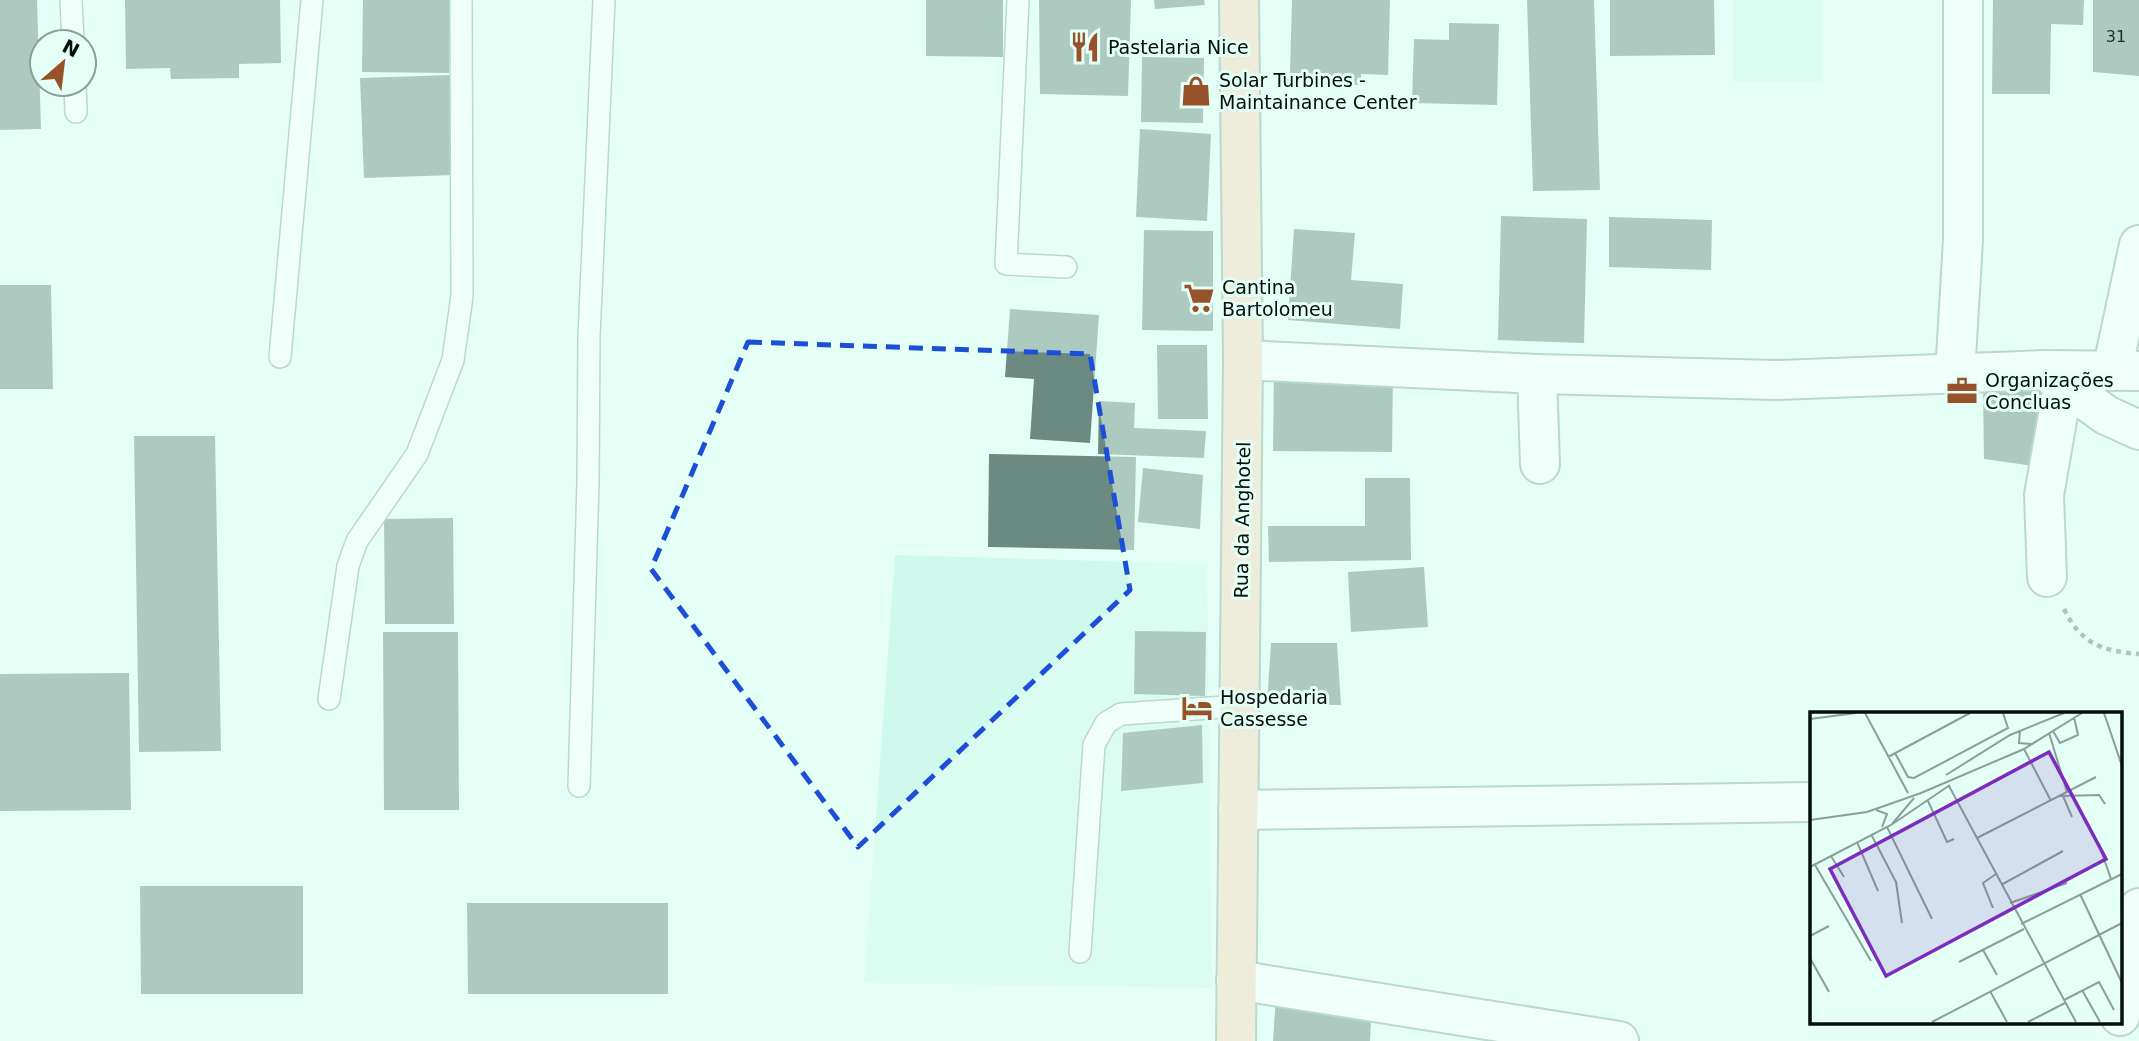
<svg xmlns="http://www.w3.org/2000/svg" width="2139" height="1041" font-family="'DejaVu Sans',sans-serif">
<rect width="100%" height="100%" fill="#e4fff6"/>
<g fill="#cef9ec">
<polygon points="1733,0 1822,0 1823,81 1733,81"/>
<polygon points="895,555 1207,564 1212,988 864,983"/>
</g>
<g fill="#6b8a81">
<polygon points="0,0 37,0 41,129 0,130"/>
<polygon points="125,0 280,0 281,63 239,64 239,78 171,79 170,68 126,69"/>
<polygon points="363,0 450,0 449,73 362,72"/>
<polygon points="926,0 1003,0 1003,57 926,56"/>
<polygon points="1039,0 1131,0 1128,96 1040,94"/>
<polygon points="1154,0 1204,0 1205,5 1155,9"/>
<polygon points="1292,0 1390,0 1388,75 1361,74 1361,85 1315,84 1315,74 1290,73"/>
<polygon points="1527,0 1594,0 1600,190 1533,191"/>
<polygon points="1610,0 1714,0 1715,55 1610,56"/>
<polygon points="1993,0 2084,0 2083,25 2051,24 2050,94 1992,94"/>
<polygon points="2093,0 2139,0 2139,76 2093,72"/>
<polygon points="1449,23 1499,24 1497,105 1412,103 1414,39 1449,40"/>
<polygon points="1142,57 1204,58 1203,123 1141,122"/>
<polygon points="450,75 454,175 364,178 360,78"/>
<polygon points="1140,129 1211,134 1207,221 1136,217"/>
<polygon points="1501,216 1587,219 1584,343 1498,340"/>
<polygon points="1609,217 1712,220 1711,270 1609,267"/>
<polygon points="1294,229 1355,233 1351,280 1403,284 1400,329 1288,320"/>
<polygon points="1144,230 1213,231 1213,331 1142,330"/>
<polygon points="0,285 51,285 53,389 0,389"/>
<polygon points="1010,309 1099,315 1090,443 1030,439 1034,379 1005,377"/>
<polygon points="1157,345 1207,345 1208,419 1158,419"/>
<polygon points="1274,368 1393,370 1392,452 1273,451"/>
<polygon points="1983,388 2043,392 2041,467 1984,459"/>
<polygon points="1099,401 1135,403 1134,428 1206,431 1204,458 1098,454"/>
<polygon points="134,436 215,436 221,751 139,752"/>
<polygon points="989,454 1136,457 1134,550 988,547"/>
<polygon points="1143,468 1203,475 1200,529 1138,522"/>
<polygon points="1365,478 1410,478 1411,560 1269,562 1268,526 1365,526"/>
<polygon points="453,518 454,624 385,624 384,519"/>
<polygon points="1424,567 1428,627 1351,632 1348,572"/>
<polygon points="1135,631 1206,632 1205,696 1134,694"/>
<polygon points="383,632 458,632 459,810 384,810"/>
<polygon points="1271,643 1337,643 1341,705 1267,704"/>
<polygon points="129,673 131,810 0,811 0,674"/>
<polygon points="1202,725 1203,783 1121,791 1123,733"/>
<polygon points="140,886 303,886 303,994 141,994"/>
<polygon points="467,903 668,903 668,994 468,994"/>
<polygon points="1276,996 1372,1002 1370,1041 1273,1041"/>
</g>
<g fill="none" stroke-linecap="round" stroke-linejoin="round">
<g stroke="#89a99f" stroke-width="24">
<g id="service">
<polyline points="71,0 73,42"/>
<polyline points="1018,0 1006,264 1066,267"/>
<polyline points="75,84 76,112"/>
<polyline points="280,357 312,0"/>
<polyline points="329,699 348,566 357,541 417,454 453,360 462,296 461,0"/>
<polyline points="579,786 588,483 589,336 604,0"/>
<polyline points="1080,952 1094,745 1106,723 1121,714 1240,706"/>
</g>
</g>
<g stroke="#89a99f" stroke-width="42">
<g id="minor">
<polyline points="1243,360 1537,374 1776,380 2045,370 2139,371"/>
<polyline points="2112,371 2139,245"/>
<polyline points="2047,372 2106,415 2139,430"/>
<polyline points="1537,374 1540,464"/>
<polyline points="1955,374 1963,240 1963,0"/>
<polyline points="2047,577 2044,495 2063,386"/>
<polyline points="1238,810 1812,802"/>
<polyline points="1236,980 1619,1041"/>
<polyline points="2120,1016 2139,908"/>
</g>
</g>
<g stroke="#89a99f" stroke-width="42">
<polyline id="secondary" points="1236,1041 1243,360 1239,0"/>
</g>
<path stroke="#6d7f79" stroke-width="4.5" stroke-dasharray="5 5" stroke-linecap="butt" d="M2064,609C2081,644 2102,651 2139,654"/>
<use href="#service" stroke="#fff" stroke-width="21"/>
<use href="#minor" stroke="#fff" stroke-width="38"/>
<use href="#secondary" stroke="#fbd5bb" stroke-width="38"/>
</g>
<path d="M0 0H2139V1041H0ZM748,342L1090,354L1130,590L858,847L651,569Z" fill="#e4fff6" fill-opacity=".55" fill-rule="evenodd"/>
<path fill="none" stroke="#1d4ed8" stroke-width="5" stroke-dasharray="14 9" stroke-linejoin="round" d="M748,342L1090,354L1130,590L858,847L651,569Z"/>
<defs>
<g id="restaurant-bare" transform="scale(2.415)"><path d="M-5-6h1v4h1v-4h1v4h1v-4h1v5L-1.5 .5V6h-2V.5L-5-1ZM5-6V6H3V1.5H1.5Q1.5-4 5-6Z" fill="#985229" stroke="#e4fff6" stroke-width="2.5" paint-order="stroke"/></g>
<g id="shop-bare" transform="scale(2.415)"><path d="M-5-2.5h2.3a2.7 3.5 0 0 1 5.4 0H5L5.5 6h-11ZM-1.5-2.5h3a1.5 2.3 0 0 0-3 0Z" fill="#985229" stroke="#e4fff6" stroke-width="2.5" paint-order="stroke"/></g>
<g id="supermarket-bare" transform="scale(2.415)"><path d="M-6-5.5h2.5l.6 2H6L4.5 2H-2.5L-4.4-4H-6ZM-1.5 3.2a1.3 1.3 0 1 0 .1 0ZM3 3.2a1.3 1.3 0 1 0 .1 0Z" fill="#985229" stroke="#e4fff6" stroke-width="2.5" paint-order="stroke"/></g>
<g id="office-bare" transform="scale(2.415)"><path d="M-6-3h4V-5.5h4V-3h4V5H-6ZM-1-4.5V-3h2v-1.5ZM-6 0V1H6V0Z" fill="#985229" stroke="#e4fff6" stroke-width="2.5" paint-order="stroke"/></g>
<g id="hotel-bare" transform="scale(2.415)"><path d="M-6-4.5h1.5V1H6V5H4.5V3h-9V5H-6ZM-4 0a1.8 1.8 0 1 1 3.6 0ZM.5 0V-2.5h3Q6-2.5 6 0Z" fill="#985229" stroke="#e4fff6" stroke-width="2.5" paint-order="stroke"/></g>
</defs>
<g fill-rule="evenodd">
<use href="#restaurant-bare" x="1085" y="47"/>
<use href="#shop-bare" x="1196" y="91"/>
<use href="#supermarket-bare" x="1199" y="298"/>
<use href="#office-bare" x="1962" y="391"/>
<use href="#hotel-bare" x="1197" y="708"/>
</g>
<g text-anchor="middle" stroke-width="6" stroke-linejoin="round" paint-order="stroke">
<g font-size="16" fill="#1e2e29">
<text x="2116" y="42">31</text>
</g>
<g font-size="19" fill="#040f0c" stroke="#e4fff6" text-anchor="start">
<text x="1108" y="54">Pastelaria Nice</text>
<text x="1219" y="87">Solar Turbines -<tspan x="1219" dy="22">Maintainance Center</tspan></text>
<text x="1222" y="294">Cantina<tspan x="1222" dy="22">Bartolomeu</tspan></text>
<text x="1985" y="387">Organizações<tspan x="1985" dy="22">Concluas</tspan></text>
<text x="1220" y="704">Hospedaria<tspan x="1220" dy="22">Cassesse</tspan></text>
</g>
<g font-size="19" fill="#040f0c" stroke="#e4fff6">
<text transform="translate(1242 520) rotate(-89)" y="7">Rua da Anghotel</text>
</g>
</g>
<g transform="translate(1810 712)">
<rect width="312" height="312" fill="#e4fff6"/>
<path fill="none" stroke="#8a9f98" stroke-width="2" d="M55,1L98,81M294,1L312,54M0,7L46,1M210,18L209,31L221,32M243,19L250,31L268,23L264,5M239,21L257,80M214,37L241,89M85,41L98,65L104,66L198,16L193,1M78,45L160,1M136,63L200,23L254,1M139,74L266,310M250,84L289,83L295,92M253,84L262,105M118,89L137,130L144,127M66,98L77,102L72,115M0,108L57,100L111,81L214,37L272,1M82,112L104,86M77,115L122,207M61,122L86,170L92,211M167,126L286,65M47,130L68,179M288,130L301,167M21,144L34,165M5,153L61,249M0,155L81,113L140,73M191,173L253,139M270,182L312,271M200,191L257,171M183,196L173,171L186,162M211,212L312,162M0,224L19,214M173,238L187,263M0,246L19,280M149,250L214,217M272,278L290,310M180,279L197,310M254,288L289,270L304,298M122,310L312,211M218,310L255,291"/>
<path fill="#7b2cbf" fill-opacity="0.15" stroke="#7b2cbf" stroke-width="3.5" d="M239,40L296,147L76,264L20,157Z"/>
<rect width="312" height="312" fill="none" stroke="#040f0c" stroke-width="3.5"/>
</g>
<g transform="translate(63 63) rotate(28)"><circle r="33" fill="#e4fff6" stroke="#8a9f98" stroke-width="2"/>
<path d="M0-5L12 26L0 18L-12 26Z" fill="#985229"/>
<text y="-10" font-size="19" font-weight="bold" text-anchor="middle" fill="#040f0c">N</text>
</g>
</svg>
